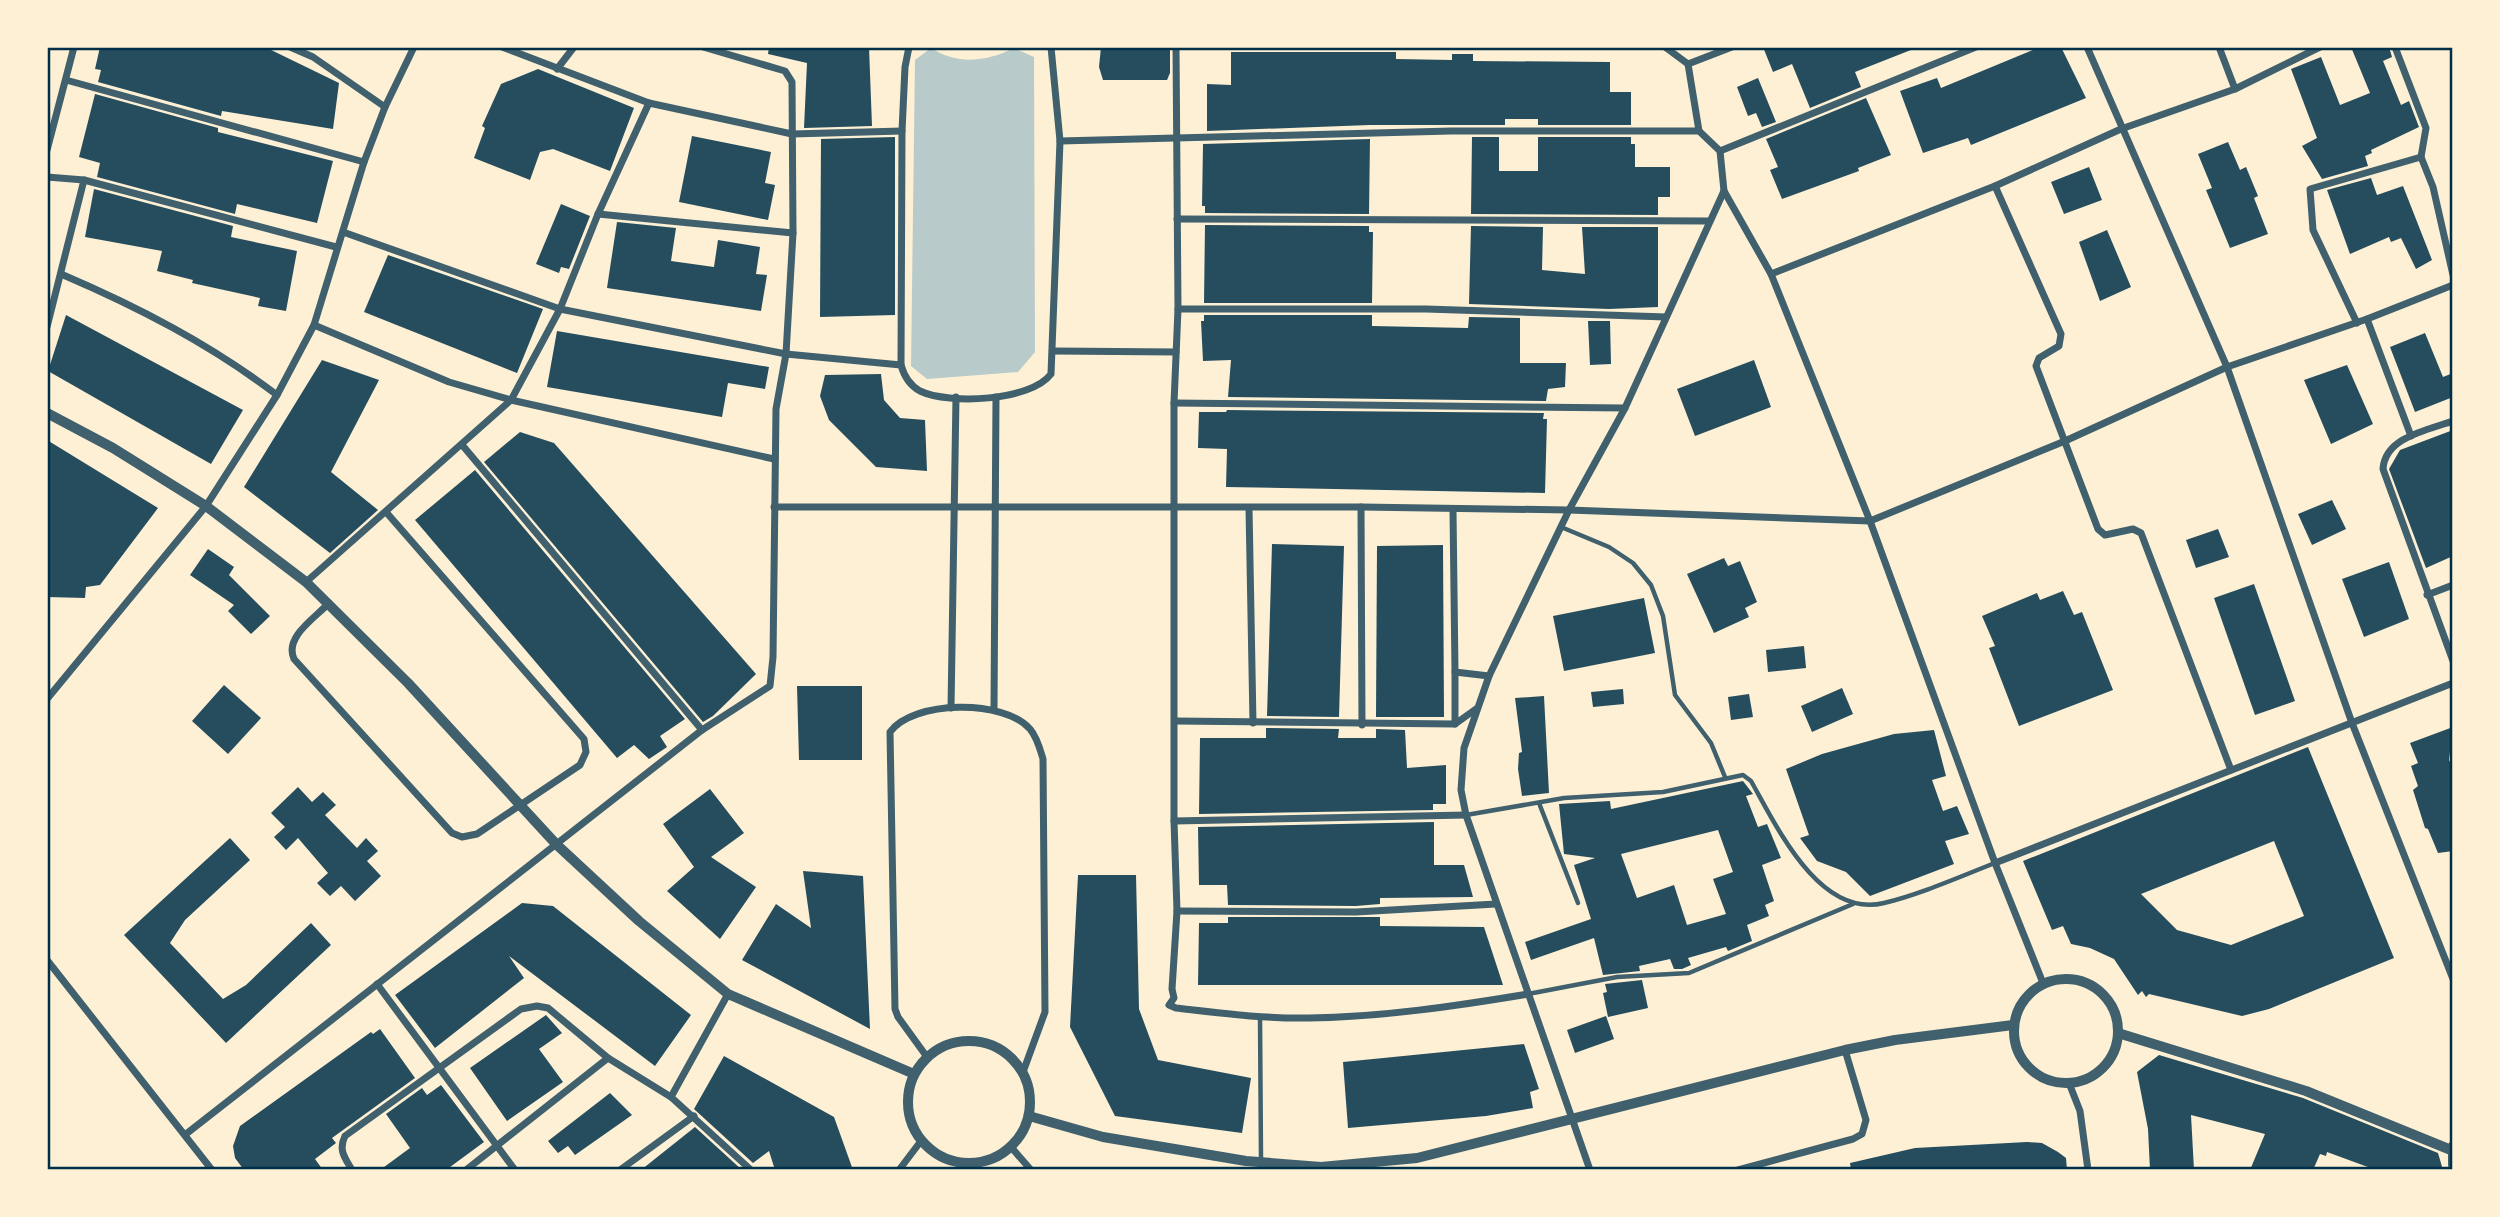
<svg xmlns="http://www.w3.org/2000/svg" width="2500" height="1217" font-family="'Nunito Sans',sans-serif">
<rect width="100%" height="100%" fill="#fdf0d5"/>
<path fill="#b9caca" d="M931,48C957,65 986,62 1014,48L1034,57L1035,352L1018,372L927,379L911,366L915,60Z"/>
<g fill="#264d5e" fill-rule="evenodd">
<polygon points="100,47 265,47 339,83 333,129 222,111 221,116 98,82 101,70 95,69"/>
<polygon points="769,47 869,47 872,126 804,128 807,63 768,54"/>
<polygon points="1101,47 1170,47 1170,73 1167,80 1103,80 1099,67"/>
<polygon points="1763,47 1915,47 1916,48 1855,72 1861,87 1810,108 1792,64 1773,72"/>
<polygon points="2040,47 2061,47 2086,98 1971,145 1968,138 1923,153 1900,91 1937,78 1941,88"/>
<polygon points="2351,47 2389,47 2392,57 2383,61 2401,105 2409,101 2419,127 2371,150 2372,153 2365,156 2368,166 2322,179 2302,146 2317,138 2291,69 2321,57 2340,105 2370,93"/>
<polygon points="1231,52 1396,52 1396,59 1452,60 1452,54 1473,54 1473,61 1610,62 1610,92 1631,92 1631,125 1538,125 1538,119 1505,119 1505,125 1370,125 1207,131 1207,84 1231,85"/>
<polygon points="538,69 634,108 610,171 553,149 540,152 530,180 474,158 485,128 482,126 501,84"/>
<polygon points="1758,78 1776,122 1762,127 1756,113 1748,116 1737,87"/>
<polygon points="95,94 218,128 218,132 333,161 317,223 237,204 235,214 97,177 100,163 79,157"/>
<polygon points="1866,98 1891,155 1858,168 1859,171 1782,199 1770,170 1778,167 1766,139"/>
<polygon points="692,136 771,152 765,183 775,185 768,220 679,202"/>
<polygon points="895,137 895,315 820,317 821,139"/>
<polygon points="1472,137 1499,137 1499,171 1538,171 1538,137 1631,137 1631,144 1635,144 1635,167 1670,167 1670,197 1658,197 1658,215 1471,214"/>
<polygon points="1370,139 1369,214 1205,213 1205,206 1202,206 1203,144"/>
<polygon points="2228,142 2240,170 2246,167 2258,196 2254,198 2268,234 2230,248 2206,190 2212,188 2198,154"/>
<polygon points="2089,167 2102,200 2064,214 2051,182"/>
<polygon points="2371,178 2377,195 2403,186 2432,260 2416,269 2401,238 2391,242 2389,237 2350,254 2327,190"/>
<polygon points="94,189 233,226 231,237 297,251 286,311 258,306 260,298 192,283 193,280 157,271 162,251 85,237"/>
<polygon points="561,204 590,216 569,269 561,267 559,273 536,264"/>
<polygon points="617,222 676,228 671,261 714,267 718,240 760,247 756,274 767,275 761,311 607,288"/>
<polygon points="1205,225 1369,226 1369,232 1373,232 1372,303 1204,303"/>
<polygon points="1471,226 1543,227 1542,270 1585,274 1582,227 1658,227 1658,307 1609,309 1469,304"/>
<polygon points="2107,230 2131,287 2100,301 2079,242"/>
<polygon points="388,255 543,309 517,373 364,312"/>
<polygon points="66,315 243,410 211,464 48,371"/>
<polygon points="1204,315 1372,315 1372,326 1468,328 1469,317 1520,318 1520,363 1566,363 1565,387 1548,389 1546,401 1228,397 1231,360 1203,361 1201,321 1204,321"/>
<polygon points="1588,321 1610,321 1611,364 1590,365"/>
<polygon points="557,331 769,367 765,389 728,383 722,417 547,387"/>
<polygon points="2425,333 2443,377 2453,373 2453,397 2415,412 2390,347"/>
<polygon points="322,360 379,380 331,472 378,510 330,553 244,487"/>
<polygon points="1754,360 1771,407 1695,436 1677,389"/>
<polygon points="2347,365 2373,424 2331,444 2304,380"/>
<polygon points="881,374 884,400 900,418 925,420 927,471 876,467 829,420 820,396 825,375"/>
<polygon points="1227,410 1544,413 1543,419 1547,419 1545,493 1226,487 1227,449 1198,448 1199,412 1226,412"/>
<polygon points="2453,430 2453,556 2426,568 2389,469 2400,450"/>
<polygon points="520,432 554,443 756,674 713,716 703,722 484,462"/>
<polygon points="47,440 158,508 100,585 86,587 85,598 47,597"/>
<polygon points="475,470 685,719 660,736 667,747 649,759 634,745 617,758 415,520"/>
<polygon points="2332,500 2346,529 2312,545 2298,514"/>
<polygon points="2218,529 2229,557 2196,568 2186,540"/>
<polygon points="1272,544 1344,546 1339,717 1267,716"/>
<polygon points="1443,545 1444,717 1376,717 1377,546"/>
<polygon points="208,549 234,567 229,575 270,616 251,634 228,611 234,605 190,575"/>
<polygon points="1724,558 1728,566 1740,561 1757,602 1745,608 1749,617 1714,633 1687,574"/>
<polygon points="2389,562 2409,619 2364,637 2342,579"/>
<polygon points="2254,584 2295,701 2255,715 2214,598"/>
<polygon points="2063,591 2074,615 2082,612 2113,690 2019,726 1989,648 1995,646 1982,616 2037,593 2040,600"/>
<polygon points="1644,598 1655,653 1564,671 1553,616"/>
<polygon points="1804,646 1806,668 1768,672 1766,650"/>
<polygon points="224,685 261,718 228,754 192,721"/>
<polygon points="797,686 862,686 862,760 799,760"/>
<polygon points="1842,688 1853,714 1812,732 1801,706"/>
<polygon points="1623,689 1624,704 1593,707 1591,692"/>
<polygon points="1749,694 1753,717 1731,720 1728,697"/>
<polygon points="1544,696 1549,793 1522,796 1518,769 1519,753 1522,752 1515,698"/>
<polygon points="2453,727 2449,760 2453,768 2453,851 2438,853 2428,829 2425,828 2413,790 2418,786 2411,766 2418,763 2410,743"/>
<polygon points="1266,728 1339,729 1338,738 1376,738 1376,729 1405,730 1407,768 1446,765 1446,804 1433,804 1433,810 1199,814 1200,738 1266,738"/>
<polygon points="1934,730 1946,776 1932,780 1943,811 1957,806 1969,834 1945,841 1954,864 1870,896 1846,872 1817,861 1800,838 1809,835 1786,769 1822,754 1894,734"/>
<path d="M2308,747L2394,958L2269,1009L2242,1016L2149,994L2146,997L2142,991L2138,995L2114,959L2090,948L2071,944L2063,926L2052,930L2023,861ZM2274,841L2304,916L2231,945L2177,930L2141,894Z"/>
<path d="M1743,781L1753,794L1746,796L1758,827L1767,824L1781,858L1762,865L1774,901L1765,905L1769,916L1747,925L1752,941L1728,951L1726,947L1688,958L1691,965L1682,969H1674L1670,959L1639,966L1640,971L1603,975L1594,938L1531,960L1525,942L1591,919L1574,865L1595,858L1564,854L1559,804L1610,801L1611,809ZM1718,830L1733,872L1713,879L1726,914L1687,925L1674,885L1637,898L1621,854Z"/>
<polygon points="298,787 312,802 323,792 336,805 325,815 357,848 366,838 378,851 367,861 381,876 355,901 341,886 330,896 317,883 328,873 298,838 286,850 274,837 285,827 271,813"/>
<polygon points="710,789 744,833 711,857 756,887 720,939 667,891 694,867 663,824"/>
<polygon points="1434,822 1434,865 1464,865 1473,897 1380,898 1380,904 1356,906 1228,905 1227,885 1199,885 1198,827"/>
<polygon points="230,838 250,860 185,920 170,943 223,999 246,985 311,923 331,945 226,1043 124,935"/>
<polygon points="803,871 863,876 870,1029 742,960 776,904 811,928"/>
<polygon points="1078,875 1136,875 1139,1009 1158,1060 1251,1078 1242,1133 1115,1116 1070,1027"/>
<polygon points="522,903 553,906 691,1015 655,1066 509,956 524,978 435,1048 395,995"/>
<polygon points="1228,917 1380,917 1380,926 1484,927 1503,985 1198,985 1199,923 1228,923"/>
<polygon points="1642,980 1648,1008 1608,1017 1603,993 1607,992 1605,984"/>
<polygon points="546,1015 562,1033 539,1049 563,1082 507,1121 470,1068"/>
<polygon points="1606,1016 1614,1039 1575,1053 1567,1030"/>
<polygon points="380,1029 415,1078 332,1138 336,1143 315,1159 323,1170 244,1170 235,1158 233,1146 240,1126 371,1032 373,1034"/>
<polygon points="1524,1044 1539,1089 1530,1092 1533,1108 1486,1116 1348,1128 1343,1062"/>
<polygon points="2159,1055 2303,1098 2438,1153 2443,1170 2376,1170 2327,1152 2326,1156 2320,1154 2313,1170 2250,1170 2265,1134 2191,1115 2194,1170 2150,1170 2148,1129 2137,1072"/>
<polygon points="724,1056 834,1117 853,1170 775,1170 769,1151 753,1163 694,1109"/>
<polygon points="441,1085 484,1142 446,1170 380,1170 410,1148 386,1114 422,1088 427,1095"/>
<polygon points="610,1093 632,1115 575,1155 568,1146 558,1153 548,1141"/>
<polygon points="695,1127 742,1170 641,1170"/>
<polygon points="2027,1142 2042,1143 2058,1152 2066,1158 2067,1170 1851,1170 1850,1163 1915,1148"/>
</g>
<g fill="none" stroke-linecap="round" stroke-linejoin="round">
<g stroke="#3f606c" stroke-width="4.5">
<polyline points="1561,527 1609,547 1633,563 1651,585 1663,616 1675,695 1711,743 1725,777"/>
<polyline points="1539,803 1578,903"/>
<path d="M1466,815L1564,798L1663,792L1743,775L1751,781C1776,825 1819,919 1884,903C1921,894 1959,877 1995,863"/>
<polyline points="1528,994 1617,977 1689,973 1853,904"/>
<polyline points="1260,1017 1261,1160"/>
</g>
<g stroke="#3f606c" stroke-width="7">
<polyline points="290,47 313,57 385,107"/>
<polyline points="502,47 649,103 792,134 902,131"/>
<path d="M909,47L905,67L902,131L901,365C904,376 909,385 920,391C949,405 1031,401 1051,374L1060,141L1051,47"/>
<path d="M1176,47L1178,309L1174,403V821L1177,911L1172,989L1174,998L1169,1005L1176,1008C1220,1013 1265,1019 1309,1018C1382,1017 1456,1006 1528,994"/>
<polyline points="1665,47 1688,64 1699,131 1720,151 1724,191 1771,274 1870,521 1995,863 2043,983"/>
<polyline points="2087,47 2227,367 2352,723 2453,979"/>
<polyline points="2219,47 2235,89"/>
<polyline points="2395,47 2426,128 2421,157 2433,187 2453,275"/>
<polyline points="1688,64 1732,47"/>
<polyline points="557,69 574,47"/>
<polyline points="66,80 364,162"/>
<polyline points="1060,141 1451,131 1699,131"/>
<polyline points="47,150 74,47"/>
<polyline points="1720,151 1976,47"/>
<polyline points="47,177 84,180 336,247"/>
<polyline points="1995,186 2061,334 2059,346 2039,358 2036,366 2098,529 2105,535 2133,529 2141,533 2231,770"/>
<polyline points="598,214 793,233"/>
<polyline points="1177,219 1708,221"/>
<polyline points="343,232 560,309 786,354 901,365"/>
<path d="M61,274C138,307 210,344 277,395"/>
<polyline points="1771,274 1995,186 2121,129 2235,89 2320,47"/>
<polyline points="1178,309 1426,309 1666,317"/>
<polyline points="2367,319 2411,436"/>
<polyline points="2357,323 2313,230 2310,189 2421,157"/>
<polyline points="314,325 449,382 511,400 774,459"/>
<polyline points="47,327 84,180"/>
<polyline points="1054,351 1176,352"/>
<polyline points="1174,403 1625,408"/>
<path d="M2453,421C2428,430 2385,437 2383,469L2453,661"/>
<polyline points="463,446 702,730"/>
<polyline points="774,507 1361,507 1569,510 1870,521 2065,441 2227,367 2367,319 2453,285"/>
<polyline points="1361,507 1362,725"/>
<polyline points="1249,508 1253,723"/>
<polyline points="1453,510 1455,672 1489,676"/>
<polyline points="306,582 511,400 560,309 598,214 649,103"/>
<polyline points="2427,595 2453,585"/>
<path d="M329,603C315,618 284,637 294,659L452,833L462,837L477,834L580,765L586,752L584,739L386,512"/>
<polyline points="47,699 206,506 277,395 314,325 364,162 385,107 414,47"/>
<polyline points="951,708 956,397"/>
<polyline points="994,709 996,397"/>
<polyline points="1175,721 1455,724 1476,709"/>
<polyline points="1455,724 1455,672"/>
<polyline points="1174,821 1466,815"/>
<polyline points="1995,863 2453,683"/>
<polyline points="1177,911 1356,912 1496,904"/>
<polyline points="47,960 212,1170"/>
<polyline points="377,984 515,1170"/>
<polyline points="728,994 671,1097 751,1170"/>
<path d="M927,1057L898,1017L895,1009L890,732C913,700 1004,699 1030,729C1037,737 1040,749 1043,759L1045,1012L1023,1072"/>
<polyline points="2069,1083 2080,1111 2088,1170"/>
<polyline points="186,1134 702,730 770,686 773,657 776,409 786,354 793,233 792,82 785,71 703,47"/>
<polyline points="1011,1147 1031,1170"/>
<path d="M352,1170C345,1158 338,1150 345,1136L521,1009L537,1006L548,1008L608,1058"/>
<polyline points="466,1170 608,1058 671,1097"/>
<polyline points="620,1170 694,1116"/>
<polyline points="899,1170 921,1141"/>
<polyline points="1590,1170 1466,815 1461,790 1464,748 1489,676 1569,510 1625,408 1724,191"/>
<polyline points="1738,1170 1853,1139 1862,1134 1866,1120 1845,1050"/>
</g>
<g stroke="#3f606c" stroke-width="10">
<polyline points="47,413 113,448 206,506 306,582 408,683 556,844 639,921 728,994 914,1074"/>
<circle cx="2066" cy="1031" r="52"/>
<polyline points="2118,1033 2306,1091 2451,1150"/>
<circle cx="969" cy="1102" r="61"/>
<polyline points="1029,1116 1103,1137 1246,1161 1321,1167 1417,1158 1845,1050 1895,1040 2013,1025"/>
<polyline points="2453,1146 2453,1165"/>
</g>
</g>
<rect width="2500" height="1217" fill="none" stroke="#fdf0d5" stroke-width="98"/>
<rect x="49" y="49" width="2402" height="1119" fill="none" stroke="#003049" stroke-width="2.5"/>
</svg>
